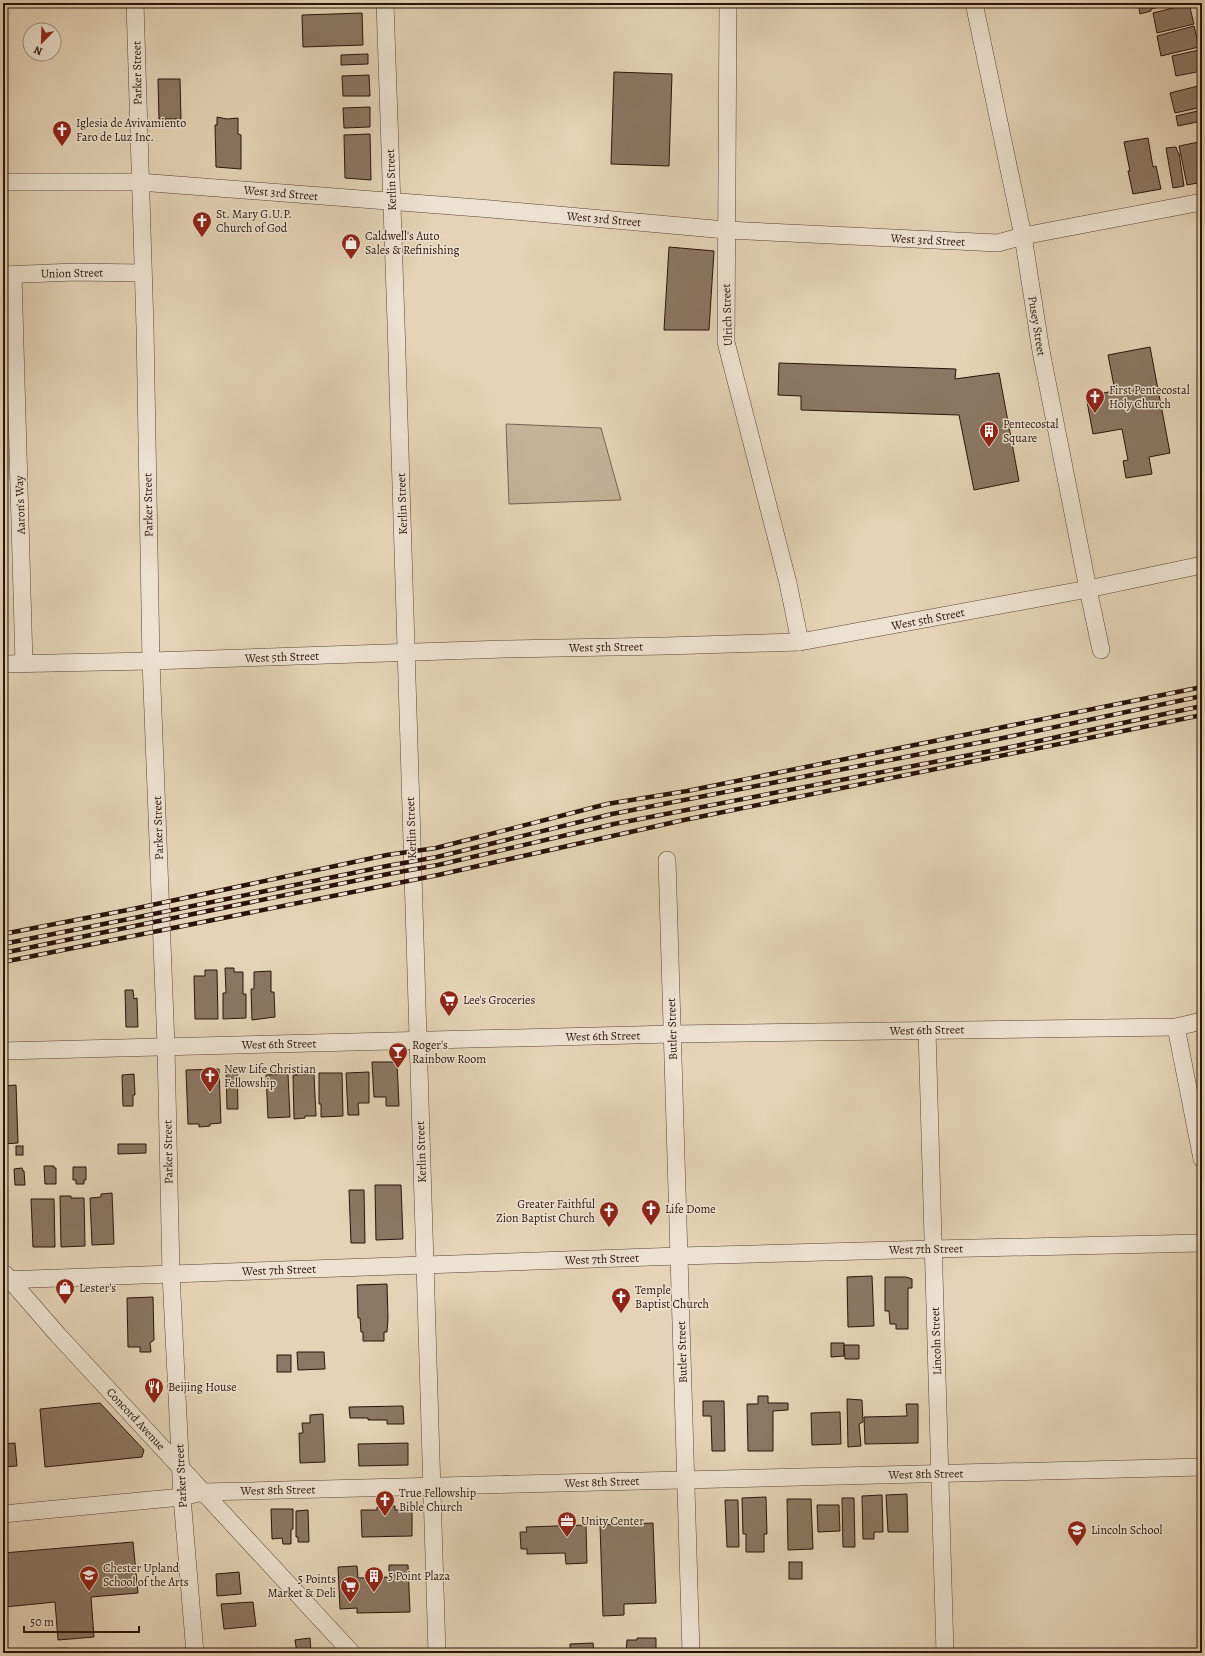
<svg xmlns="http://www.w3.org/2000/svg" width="1205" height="1656" font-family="Alegreya,serif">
<rect width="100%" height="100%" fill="#e4d3b6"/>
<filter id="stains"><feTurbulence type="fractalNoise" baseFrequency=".005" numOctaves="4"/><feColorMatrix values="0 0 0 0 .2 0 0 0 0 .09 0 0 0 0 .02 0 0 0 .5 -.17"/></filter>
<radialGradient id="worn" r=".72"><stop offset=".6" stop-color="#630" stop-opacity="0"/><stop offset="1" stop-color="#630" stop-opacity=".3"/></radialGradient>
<g fill="#c5b299" stroke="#786251">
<polygon points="506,424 601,428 621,500 509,504"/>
<polygon points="67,1648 67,1653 39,1653 39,1649"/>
</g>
<g fill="#8b7763" stroke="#2b1309">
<polygon points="1138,3 1176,3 1151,9 1151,11 1140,14"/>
<polygon points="1189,4 1194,24 1157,33 1153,13"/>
<polygon points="362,13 363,45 303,47 302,15"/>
<polygon points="1194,26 1199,47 1161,56 1157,36"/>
<polygon points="1199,50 1202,71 1176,76 1172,56"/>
<polygon points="368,54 368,64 341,65 341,55"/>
<polygon points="614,72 672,74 669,166 611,164"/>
<polygon points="369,75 370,96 343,96 342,76"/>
<polygon points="158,79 180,79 181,119 159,119"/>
<polygon points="1202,85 1202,107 1175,113 1170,93"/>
<polygon points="370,107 370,127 344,128 343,108"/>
<polygon points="1202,110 1202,121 1178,126 1176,116"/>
<polygon points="217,117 227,119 238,118 238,134 241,135 241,169 216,167 215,125 217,125"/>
<polygon points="370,134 371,180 345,178 344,135"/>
<polygon points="1148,138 1153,167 1156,166 1161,189 1133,194 1128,171 1130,171 1124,142"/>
<polygon points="1199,142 1202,158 1202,182 1187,185 1179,146"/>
<polygon points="1176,147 1178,153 1179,153 1184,186 1173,188 1166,148"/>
<polygon points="669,247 714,251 709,330 664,330"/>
<polygon points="1150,347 1170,453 1149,457 1152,474 1126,478 1123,461 1128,460 1122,429 1093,434 1086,396 1115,391 1108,355"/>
<polygon points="779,363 956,369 955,379 999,373 1019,481 974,490 959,415 801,410 801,396 778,395"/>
<polygon points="225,968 234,968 234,972 243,972 243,994 246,994 246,1018 223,1019 223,993 226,993"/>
<polygon points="205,970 217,970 218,1019 195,1019 194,976 205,976"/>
<polygon points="271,971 271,992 274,992 275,1017 252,1020 251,989 254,989 254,972"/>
<polygon points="125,990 133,990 134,999 137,998 138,1027 126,1027"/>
<polygon points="372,1062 397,1062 399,1106 386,1106 386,1097 374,1097"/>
<polygon points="226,1067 237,1067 238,1109 227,1109"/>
<polygon points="219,1069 221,1123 210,1124 210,1126 199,1127 199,1124 188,1124 186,1070"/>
<polygon points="369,1072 369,1103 358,1103 359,1115 348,1115 346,1073"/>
<polygon points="319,1073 342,1073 343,1116 321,1117 321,1104 319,1104"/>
<polygon points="134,1074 135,1095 133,1095 133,1106 123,1106 122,1075"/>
<polygon points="288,1074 290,1117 268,1118 266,1075"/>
<polygon points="314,1074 316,1116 305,1116 305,1118 294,1119 293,1075"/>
<polygon points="16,1085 18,1143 3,1144 3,1086"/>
<polygon points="118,1144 146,1144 146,1153 118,1154"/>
<rect x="16" y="1146" width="7" height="9"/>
<polygon points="44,1166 54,1166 54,1168 56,1168 56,1184 45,1184"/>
<polygon points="73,1167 86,1167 86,1180 84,1180 84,1184 76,1184 76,1180 73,1180"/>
<polygon points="22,1168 23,1171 24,1171 25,1185 15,1185 14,1169"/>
<polygon points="375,1185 401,1185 403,1239 376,1240"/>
<polygon points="349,1190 364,1190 365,1243 351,1243"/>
<polygon points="112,1193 114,1244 92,1245 90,1198 101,1197 101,1194"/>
<polygon points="60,1196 71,1196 71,1198 84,1198 85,1246 61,1247"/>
<polygon points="31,1199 54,1199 55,1247 33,1247"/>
<polygon points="872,1276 874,1326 848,1327 847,1277"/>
<polygon points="885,1277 906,1277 912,1279 912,1288 908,1288 908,1329 896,1329 896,1324 890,1324 889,1311 885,1311"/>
<polygon points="387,1284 388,1318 387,1332 384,1332 384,1341 363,1341 363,1332 361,1332 360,1318 358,1318 357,1285"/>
<polygon points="153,1297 154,1340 150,1343 151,1352 140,1352 140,1347 128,1347 127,1298"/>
<polygon points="831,1343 844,1343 844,1356 831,1357"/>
<polygon points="844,1345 859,1345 859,1359 845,1359"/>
<polygon points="297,1352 324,1352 325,1369 298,1370"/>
<rect x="277" y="1355" width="14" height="17"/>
<polygon points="758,1396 768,1396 768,1403 788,1403 788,1410 773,1411 773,1451 748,1451 747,1404 758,1404"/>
<polygon points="847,1399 862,1400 863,1422 859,1424 861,1446 848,1447"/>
<polygon points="703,1401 724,1401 725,1451 712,1451 711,1416 703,1416"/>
<polygon points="100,1403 144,1450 142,1457 45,1467 40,1409"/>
<polygon points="906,1404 918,1404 918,1443 865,1444 864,1417 907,1416"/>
<polygon points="403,1406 404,1424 387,1424 387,1420 368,1420 368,1418 350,1418 349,1407"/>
<polygon points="840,1412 841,1444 812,1445 811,1413"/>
<polygon points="323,1414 325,1462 300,1463 299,1433 303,1433 302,1423 310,1423 310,1415"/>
<polygon points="15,1443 17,1466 3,1467 3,1444"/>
<polygon points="408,1443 408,1465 359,1466 358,1444"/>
<polygon points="907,1494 908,1532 888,1532 886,1495"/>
<polygon points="882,1495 883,1532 874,1532 874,1539 863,1539 862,1496"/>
<polygon points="766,1497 767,1534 764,1534 764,1552 746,1552 746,1534 743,1534 742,1498"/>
<polygon points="842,1498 854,1498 855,1547 843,1547"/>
<polygon points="787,1499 811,1499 813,1549 788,1550"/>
<polygon points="725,1500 738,1500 739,1547 727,1547"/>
<polygon points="817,1505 839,1505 840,1531 818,1532"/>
<polygon points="395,1506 395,1510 412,1510 412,1536 362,1537 361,1510 377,1510 377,1507"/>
<polygon points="271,1509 293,1509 293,1529 291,1530 291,1544 283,1544 282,1538 272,1539"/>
<polygon points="308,1510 309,1542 298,1542 298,1537 296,1537 296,1511"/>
<polygon points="653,1523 656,1603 624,1604 624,1615 603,1616 600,1525"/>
<polygon points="586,1525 587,1563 566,1564 565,1553 527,1554 527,1549 521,1549 520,1532 527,1532 526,1527"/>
<polygon points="133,1542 138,1593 91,1597 94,1637 58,1640 55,1602 5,1607 3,1580 3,1553"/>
<rect x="789" y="1562" width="13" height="17"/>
<polygon points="389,1565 408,1565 410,1612 357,1613 357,1608 340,1609 338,1567 357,1566 358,1578 389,1577"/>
<polygon points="239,1572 241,1594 217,1596 216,1574"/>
<polygon points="253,1602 256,1626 224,1629 221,1604"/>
<polygon points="310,1638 311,1653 297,1653 295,1640"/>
<polygon points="637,1638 656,1638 656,1650 662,1650 662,1653 626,1653 627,1640 637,1640"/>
<polygon points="593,1643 594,1653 570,1653 570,1644"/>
</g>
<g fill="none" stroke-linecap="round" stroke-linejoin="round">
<g stroke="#594334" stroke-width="18">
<g id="minor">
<polyline points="135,3 145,327 151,661 166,1046 171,1274 182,1497 195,1653"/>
<polyline points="385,3 396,322 437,1653"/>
<polyline points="728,3 726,342 788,583 800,642"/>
<polyline points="974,3 1023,236 1041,351 1088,589 1101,650"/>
<polyline points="3,182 139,182 491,209 726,230 998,243 1023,236 1202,202"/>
<polyline points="3,275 74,272 142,273"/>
<polyline points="13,275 24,663"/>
<polyline points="3,664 151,661 504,649 665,646 800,642 1088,589 1202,565"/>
<polyline points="667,860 691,1653"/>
<polyline points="1176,1027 1202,1159"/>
<polyline points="927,1030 945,1653"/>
<polyline points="3,1051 672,1034 1176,1027 1202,1021"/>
<polyline points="5,1274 58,1335 352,1653"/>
<polyline points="3,1280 679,1256 933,1249 1202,1243"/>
<polyline points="3,1514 182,1497 203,1492 1202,1467"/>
</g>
</g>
<use href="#minor" stroke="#ede2d0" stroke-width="17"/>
<g stroke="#2b1309" stroke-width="4.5">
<g id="rail">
<polyline points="3,934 133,909 387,855 436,848 607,804 687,791 1202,687"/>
<polyline points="3,944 134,918 387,866 437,857 612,814 1003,738 1202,696"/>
<polyline points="3,953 388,874 438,865 614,824 1006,748 1202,706"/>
<polyline points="3,962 438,875 684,820 1202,715"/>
</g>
</g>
<use href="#rail" stroke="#ede2d0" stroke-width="3" stroke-dasharray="9" stroke-linecap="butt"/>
</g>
<defs>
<g id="church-pin" transform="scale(1)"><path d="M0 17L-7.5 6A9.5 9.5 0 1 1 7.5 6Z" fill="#8f2418" stroke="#ede2d0"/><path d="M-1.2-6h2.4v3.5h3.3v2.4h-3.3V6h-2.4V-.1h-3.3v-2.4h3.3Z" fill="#fff"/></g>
<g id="shop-pin" transform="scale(1)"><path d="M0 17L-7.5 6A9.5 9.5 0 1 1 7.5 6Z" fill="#8f2418" stroke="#ede2d0"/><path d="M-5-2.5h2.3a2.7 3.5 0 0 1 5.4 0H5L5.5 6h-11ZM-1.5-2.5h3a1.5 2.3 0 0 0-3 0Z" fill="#fff"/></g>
<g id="building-pin" transform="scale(1)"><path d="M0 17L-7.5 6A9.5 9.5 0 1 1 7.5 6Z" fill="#8f2418" stroke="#ede2d0"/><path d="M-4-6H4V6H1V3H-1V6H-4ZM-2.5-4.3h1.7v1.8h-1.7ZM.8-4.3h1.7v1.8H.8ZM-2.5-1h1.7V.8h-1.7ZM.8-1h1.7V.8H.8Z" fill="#fff"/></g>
<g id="supermarket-pin" transform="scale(1)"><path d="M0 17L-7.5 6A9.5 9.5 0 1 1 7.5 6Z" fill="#8f2418" stroke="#ede2d0"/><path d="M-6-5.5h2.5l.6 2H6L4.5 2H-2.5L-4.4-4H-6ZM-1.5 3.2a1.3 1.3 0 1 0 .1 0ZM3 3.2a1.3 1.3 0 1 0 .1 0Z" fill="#fff"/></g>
<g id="bar-pin" transform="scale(1)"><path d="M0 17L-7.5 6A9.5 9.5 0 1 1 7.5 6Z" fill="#8f2418" stroke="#ede2d0"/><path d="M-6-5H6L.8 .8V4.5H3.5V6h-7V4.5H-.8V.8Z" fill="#fff"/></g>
<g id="restaurant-pin" transform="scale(1)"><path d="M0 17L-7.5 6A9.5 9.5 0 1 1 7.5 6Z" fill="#8f2418" stroke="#ede2d0"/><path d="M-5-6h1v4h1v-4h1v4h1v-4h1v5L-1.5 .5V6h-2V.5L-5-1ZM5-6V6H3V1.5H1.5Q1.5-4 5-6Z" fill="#fff"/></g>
<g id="office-pin" transform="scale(1)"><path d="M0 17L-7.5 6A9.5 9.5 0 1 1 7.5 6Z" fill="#8f2418" stroke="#ede2d0"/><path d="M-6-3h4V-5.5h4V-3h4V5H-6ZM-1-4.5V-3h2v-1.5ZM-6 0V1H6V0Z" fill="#fff"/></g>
<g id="school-pin" transform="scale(1)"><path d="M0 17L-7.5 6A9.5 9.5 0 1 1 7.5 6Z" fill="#8f2418" stroke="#ede2d0"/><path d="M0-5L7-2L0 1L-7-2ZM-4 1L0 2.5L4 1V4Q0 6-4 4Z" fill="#fff"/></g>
</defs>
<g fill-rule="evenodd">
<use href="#church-pin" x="62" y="130"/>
<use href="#church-pin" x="202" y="221"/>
<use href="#shop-pin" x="351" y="243"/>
<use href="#church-pin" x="1095" y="397"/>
<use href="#building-pin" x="989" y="431"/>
<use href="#supermarket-pin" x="449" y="1000"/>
<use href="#bar-pin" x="398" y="1052"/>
<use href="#church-pin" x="210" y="1076"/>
<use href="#church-pin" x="651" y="1209"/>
<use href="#church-pin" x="609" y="1211"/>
<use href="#shop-pin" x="65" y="1288"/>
<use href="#church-pin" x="621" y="1297"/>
<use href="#restaurant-pin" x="154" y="1387"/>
<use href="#church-pin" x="385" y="1500"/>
<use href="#office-pin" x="567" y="1521"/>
<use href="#school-pin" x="1077" y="1530"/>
<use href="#school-pin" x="89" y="1575"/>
<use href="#building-pin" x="374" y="1576"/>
<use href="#supermarket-pin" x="350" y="1586"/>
</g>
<g text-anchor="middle" stroke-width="3" stroke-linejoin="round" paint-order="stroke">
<g font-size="12" fill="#2b1309" stroke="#ede2d0">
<text transform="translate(137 73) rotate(-91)" y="4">Parker Street</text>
<text transform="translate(391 180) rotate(-92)" y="4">Kerlin Street</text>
<text transform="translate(281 193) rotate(5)" y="4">West 3rd Street</text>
<text transform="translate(604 219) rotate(5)" y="4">West 3rd Street</text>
<text transform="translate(928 240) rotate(3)" y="4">West 3rd Street</text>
<text transform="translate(72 273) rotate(-1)" y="4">Union Street</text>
<text transform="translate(727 315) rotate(-92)" y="4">Ulrich Street</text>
<text transform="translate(1037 326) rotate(81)" y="4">Pusey Street</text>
<text transform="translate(402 504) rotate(-92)" y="4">Kerlin Street</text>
<text transform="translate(20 505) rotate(-92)" y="4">Aaron's Way</text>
<text transform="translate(148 505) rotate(-91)" y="4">Parker Street</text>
<text transform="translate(928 619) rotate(-11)" y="4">West 5th Street</text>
<text transform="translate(606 647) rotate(-1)" y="4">West 5th Street</text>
<text transform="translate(282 657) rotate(-2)" y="4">West 5th Street</text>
<text transform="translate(158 828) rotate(-92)" y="4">Parker Street</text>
<text transform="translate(411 828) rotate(-92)" y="4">Kerlin Street</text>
<text transform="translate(672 1029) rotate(-92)" y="4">Butler Street</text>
<text transform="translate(927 1030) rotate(-1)" y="4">West 6th Street</text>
<text transform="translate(603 1036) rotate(-1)" y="4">West 6th Street</text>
<text transform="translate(279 1044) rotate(-1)" y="4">West 6th Street</text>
<text transform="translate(168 1152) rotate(-91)" y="4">Parker Street</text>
<text transform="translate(421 1152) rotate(-92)" y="4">Kerlin Street</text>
<text transform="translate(926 1249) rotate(-1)" y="4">West 7th Street</text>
<text transform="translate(602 1259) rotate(-2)" y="4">West 7th Street</text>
<text transform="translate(279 1270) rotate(-2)" y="4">West 7th Street</text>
<text transform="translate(936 1341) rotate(-92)" y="4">Lincoln Street</text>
<text transform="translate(682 1352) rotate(-92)" y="4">Butler Street</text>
<text transform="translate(136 1419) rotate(47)" y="4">Concord Avenue</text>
<text transform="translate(926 1474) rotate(-1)" y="4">West 8th Street</text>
<text transform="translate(181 1476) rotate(-93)" y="4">Parker Street</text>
<text transform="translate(602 1482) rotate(-2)" y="4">West 8th Street</text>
<text transform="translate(278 1490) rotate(-1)" y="4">West 8th Street</text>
</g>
<g font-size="12" fill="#2b1309" stroke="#ede2d0" text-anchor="start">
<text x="76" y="127">Iglesia de Avivamiento<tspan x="76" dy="14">Faro de Luz Inc.</tspan></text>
<text x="216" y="218">St. Mary G.U.P.<tspan x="216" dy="14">Church of God</tspan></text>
<text x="365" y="240">Caldwell's Auto<tspan x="365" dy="14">Sales &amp; Refinishing</tspan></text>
<text x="1109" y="394">First Pentecostal<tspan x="1109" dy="14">Holy Church</tspan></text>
<text x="1003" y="428">Pentecostal<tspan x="1003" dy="14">Square</tspan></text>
<text x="463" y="1004">Lee's Groceries</text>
<text x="412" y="1049">Roger's<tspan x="412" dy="14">Rainbow Room</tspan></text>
<text x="224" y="1073">New Life Christian<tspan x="224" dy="14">Fellowship</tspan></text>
<text x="595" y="1208" text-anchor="end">Greater Faithful<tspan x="595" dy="14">Zion Baptist Church</tspan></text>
<text x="665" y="1213">Life Dome</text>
<text x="79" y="1292">Lester's</text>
<text x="635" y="1294">Temple<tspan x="635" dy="14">Baptist Church</tspan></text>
<text x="168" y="1391">Beijing House</text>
<text x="399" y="1497">True Fellowship<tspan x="399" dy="14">Bible Church</tspan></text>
<text x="581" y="1525">Unity Center</text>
<text x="1091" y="1534">Lincoln School</text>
<text x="103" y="1572">Chester Upland<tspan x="103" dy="14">School of the Arts</tspan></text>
<text x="388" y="1580">5 Point Plaza</text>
<text x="336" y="1583" text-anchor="end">5 Points<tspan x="336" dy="14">Market &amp; Deli</tspan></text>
</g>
</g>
<rect width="1205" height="1656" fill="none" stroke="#e4d3b6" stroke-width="16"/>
<rect x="4" y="4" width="1197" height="1648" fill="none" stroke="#2b1309" stroke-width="2"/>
<rect x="8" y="8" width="1189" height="1640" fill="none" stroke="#2b1309"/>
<g transform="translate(42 42) rotate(203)"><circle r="19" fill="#ede2d0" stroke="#9f8f80"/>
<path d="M0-3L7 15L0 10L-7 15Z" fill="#8f2418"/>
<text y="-6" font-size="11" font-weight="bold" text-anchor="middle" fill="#2b1309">N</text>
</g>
<path d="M24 1626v6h115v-6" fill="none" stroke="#2b1309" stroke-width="2"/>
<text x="30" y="1626" font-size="12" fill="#2b1309" stroke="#ede2d0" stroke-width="3" paint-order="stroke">50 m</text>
<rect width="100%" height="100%" filter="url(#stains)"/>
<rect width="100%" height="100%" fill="url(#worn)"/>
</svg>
